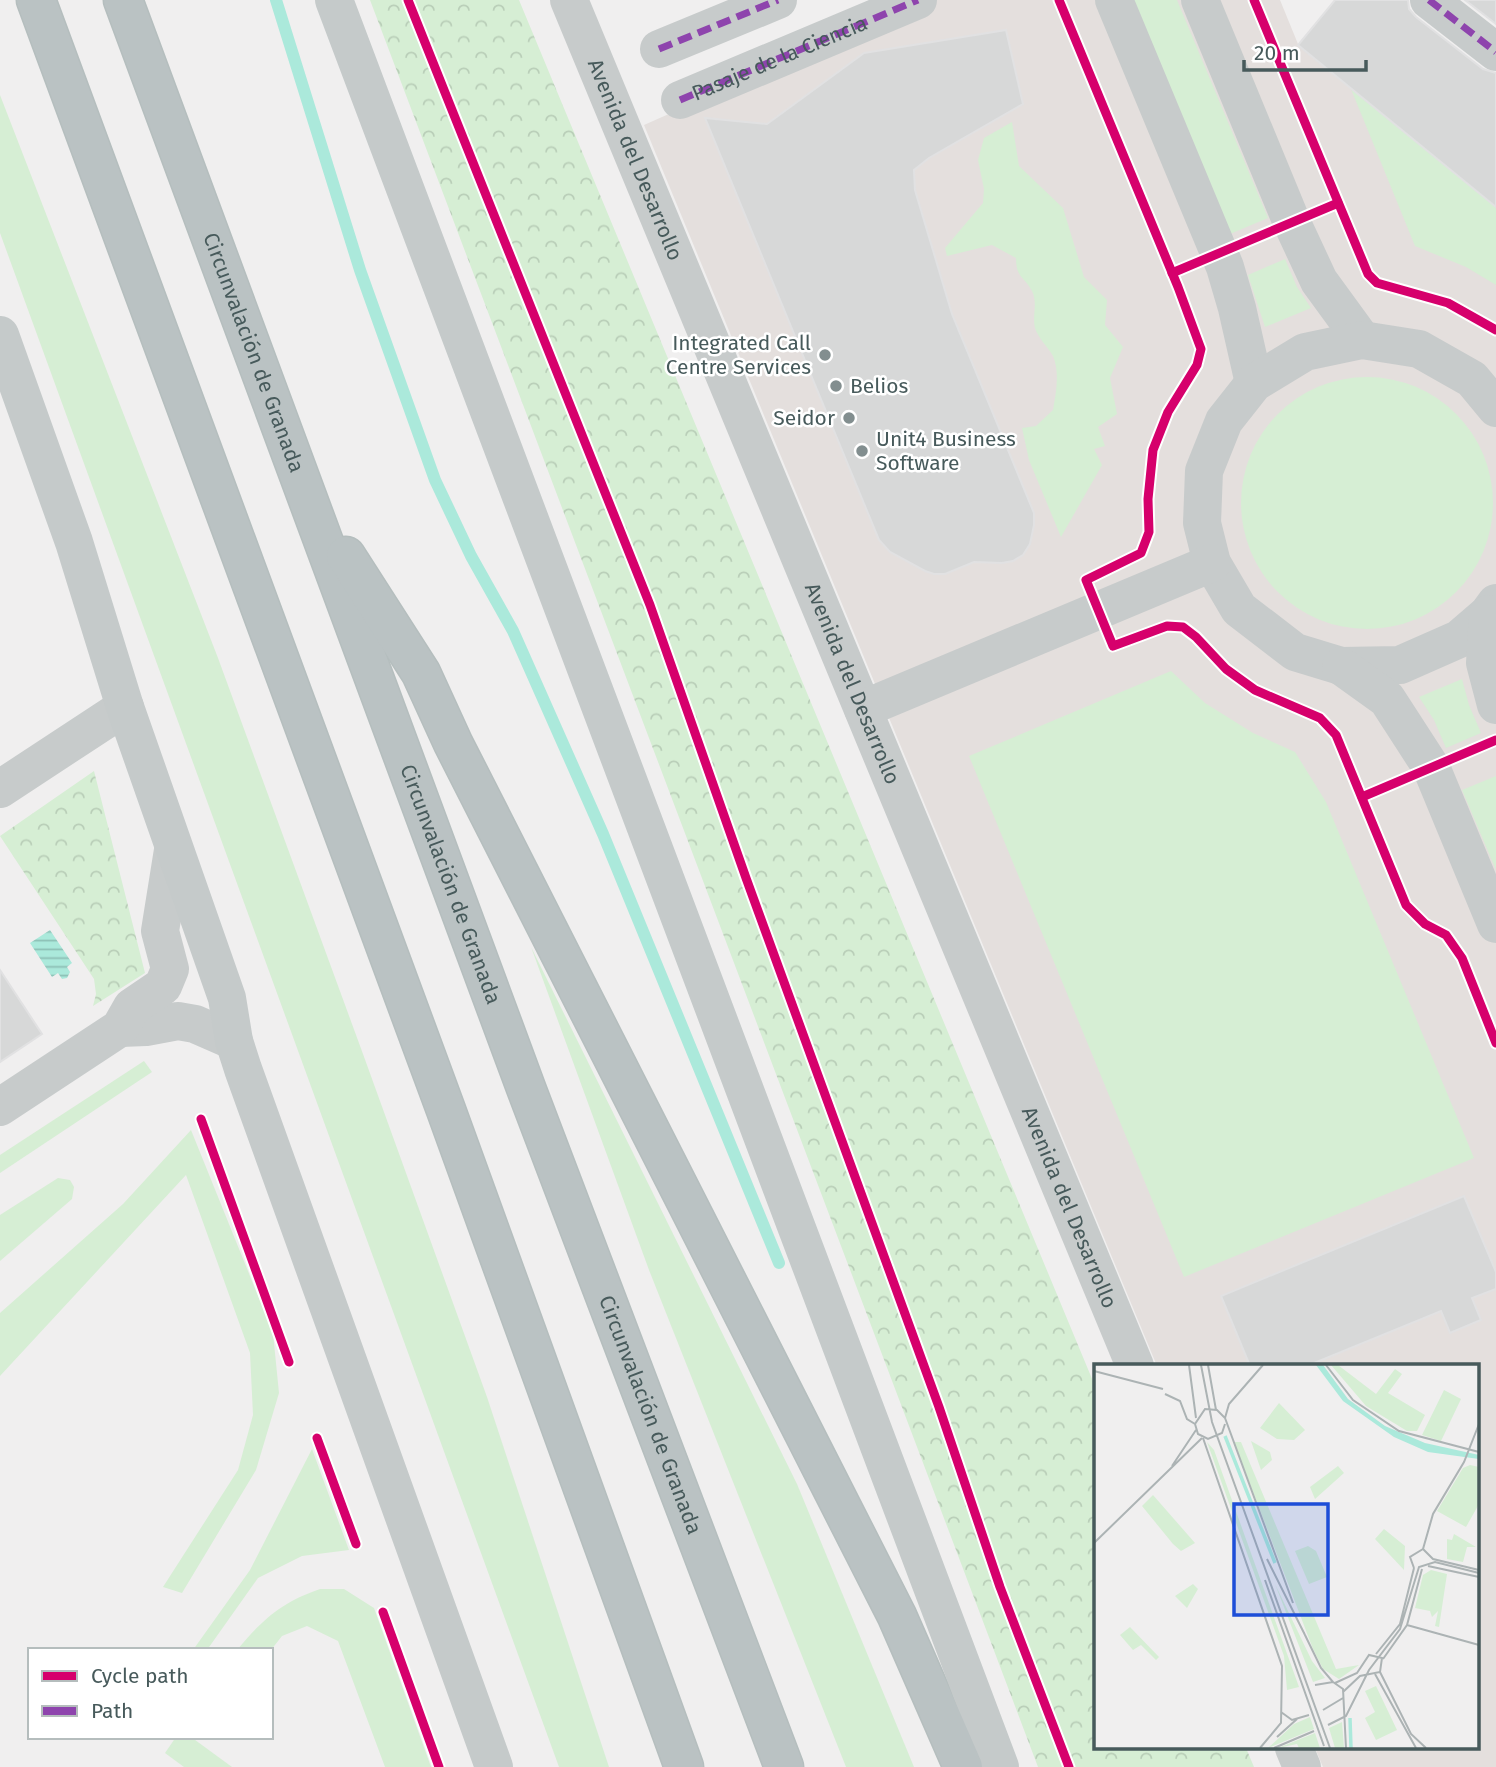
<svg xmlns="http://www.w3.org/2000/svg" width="1496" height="1767" font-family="'Fira Sans',sans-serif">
<defs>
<pattern id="park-crowns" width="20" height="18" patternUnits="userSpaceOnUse" patternTransform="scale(1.75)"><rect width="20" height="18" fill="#d6eed4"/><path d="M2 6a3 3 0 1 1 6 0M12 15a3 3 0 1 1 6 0" fill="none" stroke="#b9ceb8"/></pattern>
<pattern id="water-rules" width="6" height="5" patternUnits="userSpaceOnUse" patternTransform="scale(1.75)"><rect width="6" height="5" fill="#abe9db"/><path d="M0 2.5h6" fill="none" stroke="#8dc0b5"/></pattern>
</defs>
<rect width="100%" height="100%" fill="#f0efef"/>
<polygon fill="#e4dfdd" points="926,0 1280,0 1298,44 1335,0 1389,0 1496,84 1496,1767 1323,1767 1315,1748 1477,1748 1477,1366 1157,1366 644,125"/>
<g fill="#d6eed4">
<polygon points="1133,0 1177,0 1268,218 1230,234"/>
<polygon points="1351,89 1496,207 1496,285 1466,267 1415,246"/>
<polygon points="0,95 218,658 363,1054 487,1397 609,1767 559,1767 0,233"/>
<path d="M1012,122L1019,166L1063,208L1084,277L1107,300L1105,325L1123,347L1110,378L1117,414L1098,427L1105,446L1094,449L1102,465L1061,537L1029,460L1022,428L1036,426L1053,410C1056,392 1060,373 1053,356C1048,347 1038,338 1035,328C1032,316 1038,303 1032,291C1024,276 1016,278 1016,258L992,245L947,256L945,248L983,203L984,189L978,160L984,138Z"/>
<polygon points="1285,259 1297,287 1311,308 1265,327 1248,275"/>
<circle cx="1367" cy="503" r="126"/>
<polygon points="1171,671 1205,703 1253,733 1295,752 1326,802 1474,1158 1184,1277 969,756"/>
<polygon points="1462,679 1469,705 1481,733 1446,748 1434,720 1419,697"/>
<polygon points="1496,776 1496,870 1462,790"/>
<polygon points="531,947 797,1484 914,1767 846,1767 649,1270"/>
<polygon points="144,1061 152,1072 0,1173 0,1155"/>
<polygon points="191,1130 273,1333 279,1393 256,1470 182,1593 163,1587 238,1470 253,1415 250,1353 186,1175 0,1376 0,1313 123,1204"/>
<polygon points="58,1178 70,1180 74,1187 72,1199 0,1261 0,1215"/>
<polygon points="312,1449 349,1550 302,1556 258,1578 207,1650 193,1650 250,1570"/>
<path d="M320,1589H344L374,1608L431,1767H385L338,1641L307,1626L282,1636L271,1650H237C263,1619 282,1602 320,1589Z"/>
<polygon points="176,1737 191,1737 232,1767 184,1767 165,1753"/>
</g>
<g fill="url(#park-crowns)">
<polygon points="370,0 519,0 1095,1386 1095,1748 1246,1748 1254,1767 1038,1767"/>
<polygon points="94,771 145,973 93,1006 96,994 94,979 0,836"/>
</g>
<polygon fill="url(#water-rules)" points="50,930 72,963 67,967 70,972 67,978 62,979 58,973 52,977 30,943"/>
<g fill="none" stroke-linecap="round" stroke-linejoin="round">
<polyline stroke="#abe9db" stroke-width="12" points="276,0 360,270 435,480 471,556 513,631 603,834 779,1263"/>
</g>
<g fill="#d7d8d8" stroke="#e1e1e2" stroke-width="2">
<polygon points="1335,0 1408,0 1409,9 1416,17 1483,69 1496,73 1496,207 1298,45"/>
<polygon points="1465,0 1496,0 1496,24"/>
<polygon points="1006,30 1023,104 929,158 914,170 915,190 952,314 1034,513 1034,525 1030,544 1023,555 1013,561 1002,563 974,562 945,574 934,574 925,571 890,552 879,540 705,118 767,124 864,53"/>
<polygon points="0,970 42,1034 0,1062"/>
<polygon points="1464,1196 1496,1272 1496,1289 1472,1298 1481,1320 1450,1333 1441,1311 1307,1366 1250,1366 1221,1296"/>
</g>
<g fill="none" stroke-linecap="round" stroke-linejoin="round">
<g stroke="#b5bebe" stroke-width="41">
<g id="highway">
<polyline points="36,0 446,1110 684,1767"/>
<path id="s3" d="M123,0L526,1088L784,1767"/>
<polyline points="346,556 421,673 453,743 897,1616 963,1767"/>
</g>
</g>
<g stroke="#c7cbcb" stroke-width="38">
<path id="s1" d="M569,0L1135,1366"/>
<polyline points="1114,0 1225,267 1237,308 1254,383"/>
<polyline points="1200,0 1292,223 1319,281 1362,340"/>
<polyline points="1429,0 1496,52"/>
<polyline points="659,49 778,0"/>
<path id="s2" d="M680,100L918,0"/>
<polyline points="1496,408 1472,379 1419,349 1362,340 1305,352 1254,383 1224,421 1204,471 1202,523 1212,563 1239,609 1295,652 1341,666 1400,665 1459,639 1488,614 1496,603"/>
<polyline points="1488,614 1485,663 1496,705"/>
<polyline points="1341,666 1387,699 1431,767 1496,924"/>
<polyline points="863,709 1212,563"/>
<polyline points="0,789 125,707"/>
<polyline points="120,1028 146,1027 178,1021 195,1024 234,1041"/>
<polyline points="0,1107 120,1028 132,1007 163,986 170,969 160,931 173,850"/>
<polyline points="1294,1748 1302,1767"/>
</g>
<g stroke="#c5caca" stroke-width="38">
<polyline points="334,0 1000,1767"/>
<polyline points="0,335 74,542 125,707 227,998 234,1041 243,1069 494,1767"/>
</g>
<use href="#highway" stroke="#bac2c3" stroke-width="38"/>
<g stroke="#8e44ad" stroke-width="7" stroke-dasharray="14 7" stroke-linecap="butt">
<polyline points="1429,0 1496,52"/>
<polyline points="659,49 778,0"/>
<polyline points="680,100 918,0"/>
</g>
<g stroke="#fff" stroke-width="13">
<g id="cycleway">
<polyline points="408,0 650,605 746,878 939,1407 1000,1587 1069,1767"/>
<polyline points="1059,0 1178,287 1201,349 1197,365 1168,412 1153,450 1148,499 1149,532 1141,553 1086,580 1113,646 1167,626 1183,627 1196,637 1226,669 1255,690 1320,718 1336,735 1406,905 1425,924 1446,935 1462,958 1496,1043"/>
<polyline points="1254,0 1368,274 1377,283 1448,303 1496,330"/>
<polyline points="1172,273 1338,203"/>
<polyline points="1362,797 1496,740"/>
<polyline points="201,1119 289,1362"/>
<polyline points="317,1438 356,1544"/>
<polyline points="383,1612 439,1767"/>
</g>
</g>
<use href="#cycleway" stroke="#d6006c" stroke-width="9"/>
</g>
<g fill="#828e8f" stroke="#fff" stroke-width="2.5">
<circle cx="825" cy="355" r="7"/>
<circle cx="836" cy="386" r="7"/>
<circle cx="849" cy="418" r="7"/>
<circle cx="862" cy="451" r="7"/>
</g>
<g text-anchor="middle" stroke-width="5" stroke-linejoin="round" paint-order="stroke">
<g font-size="21" fill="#475a5b" stroke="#fff">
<text dy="7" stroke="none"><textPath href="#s2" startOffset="108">Pasaje de la Ciencia</textPath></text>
<text dy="7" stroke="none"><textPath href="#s1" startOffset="173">Avenida del Desarrollo</textPath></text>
<text dy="7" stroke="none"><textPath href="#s3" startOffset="376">Circunvalación de Granada</textPath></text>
<text dy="7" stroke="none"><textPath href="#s1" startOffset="740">Avenida del Desarrollo</textPath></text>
<text dy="7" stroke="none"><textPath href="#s3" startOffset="943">Circunvalación de Granada</textPath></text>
<text dy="7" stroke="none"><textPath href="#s1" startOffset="1307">Avenida del Desarrollo</textPath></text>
<text dy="7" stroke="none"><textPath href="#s3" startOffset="1510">Circunvalación de Granada</textPath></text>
</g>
<g font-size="21" fill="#475a5b" stroke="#fff" text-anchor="end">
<text x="811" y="350">Integrated Call<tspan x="811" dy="24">Centre Services</tspan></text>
<text x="850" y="393" text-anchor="start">Belios</text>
<text x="835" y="425">Seidor</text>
<text x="876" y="446" text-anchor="start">Unit4 Business<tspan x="876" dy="24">Software</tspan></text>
</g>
</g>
<g transform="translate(1094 1364)">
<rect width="385" height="385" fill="#f0efef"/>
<path d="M350,26L367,35L347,77L328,71ZM185,39L211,66L200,76L183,75L166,64ZM157,77L176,88L178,96L167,106ZM113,78L120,86L205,323L193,326L190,292ZM376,101L385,103V140L372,163L343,147L369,104ZM244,102L250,109L221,135L216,123ZM59,131L101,179L87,187L79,180L48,142ZM360,170L382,183H373L369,198L353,195V175L358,176ZM214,182L222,187L233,213L215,220L201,187ZM337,206L353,210L345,263L341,262L344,247L338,253L336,247L321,244L329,211ZM181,220L218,297L231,314L219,318ZM282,322L303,366L282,376L271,354L281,348L271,327ZM216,353L220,365L174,384L200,360ZM248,358L250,384H241L235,364ZM221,369L226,384H205L203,380L184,384Z" fill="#d6eed4"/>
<path d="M237,1H244L282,30L301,5L308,10L294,29L331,51L323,67H313L272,42ZM140,78H147L242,305L265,301L245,315L229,305L219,285ZM290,165L311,182L310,206L281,175ZM99,220L104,225L93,244L81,232ZM36,263L65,293L62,296L47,281L39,286L26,271Z" fill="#d6eed4"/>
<path d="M222,1H229L254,35L291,62L331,79L385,91V95L334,88L300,73L249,37Z" fill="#abe9db"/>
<path fill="none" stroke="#abe9db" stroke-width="3.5" d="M131,72L181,199M256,354L257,384"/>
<path fill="none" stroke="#acb3b4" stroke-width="2" d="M95,1L102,54M107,1L118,58L236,384M114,1L122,46M232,1L259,36L305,67L385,88M0,7L69,25M71,30L86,37L93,55L101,60M131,54L135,40L169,1M131,60L128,69L114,75L104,70L101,60L111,45L123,46L131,54L199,239M109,74L188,302L187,359L166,384M78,102L102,66M0,179L108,74M329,185L339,150L370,98L385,60M329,185L339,195L385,206M173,195L211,271M334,202L385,213M320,204L316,193L329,185M171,216L230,382M313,261L385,281M210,269L227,304L239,318M282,290L306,260L320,204M289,295L313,261L328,205M286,308L317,370L332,384M281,310L322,384M241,319L263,309L275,291L288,294L286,308L266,312L249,328M221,321L239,318L249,325L252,384M229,346L249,334M187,348L198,356L215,351M234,361L252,352L275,306L306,265L325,203L341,198L385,209M183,373L203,355M180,384L220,367"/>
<path fill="#1d4ed8" fill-opacity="0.15" stroke="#1d4ed8" stroke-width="3.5" d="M140,140H234V251H140Z"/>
<rect width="385" height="385" fill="none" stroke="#475a5b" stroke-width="3.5"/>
</g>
<rect x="28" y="1648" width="245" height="91" fill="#ffffff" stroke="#b5bdbd" stroke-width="2"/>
<rect x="42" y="1671" width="35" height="10" fill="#d6006c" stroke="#b5bdbd" stroke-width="2"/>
<text x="91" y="1683" font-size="21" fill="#475a5b">Cycle path</text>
<rect x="42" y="1706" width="35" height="10" fill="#8e44ad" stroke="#b5bdbd" stroke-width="2"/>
<text x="91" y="1718" font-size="21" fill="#475a5b">Path</text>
<path d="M1244 60v10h122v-10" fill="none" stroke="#475a5b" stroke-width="3.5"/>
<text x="1254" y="60" font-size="21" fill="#475a5b" stroke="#ffffff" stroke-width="5" paint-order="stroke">20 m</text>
</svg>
